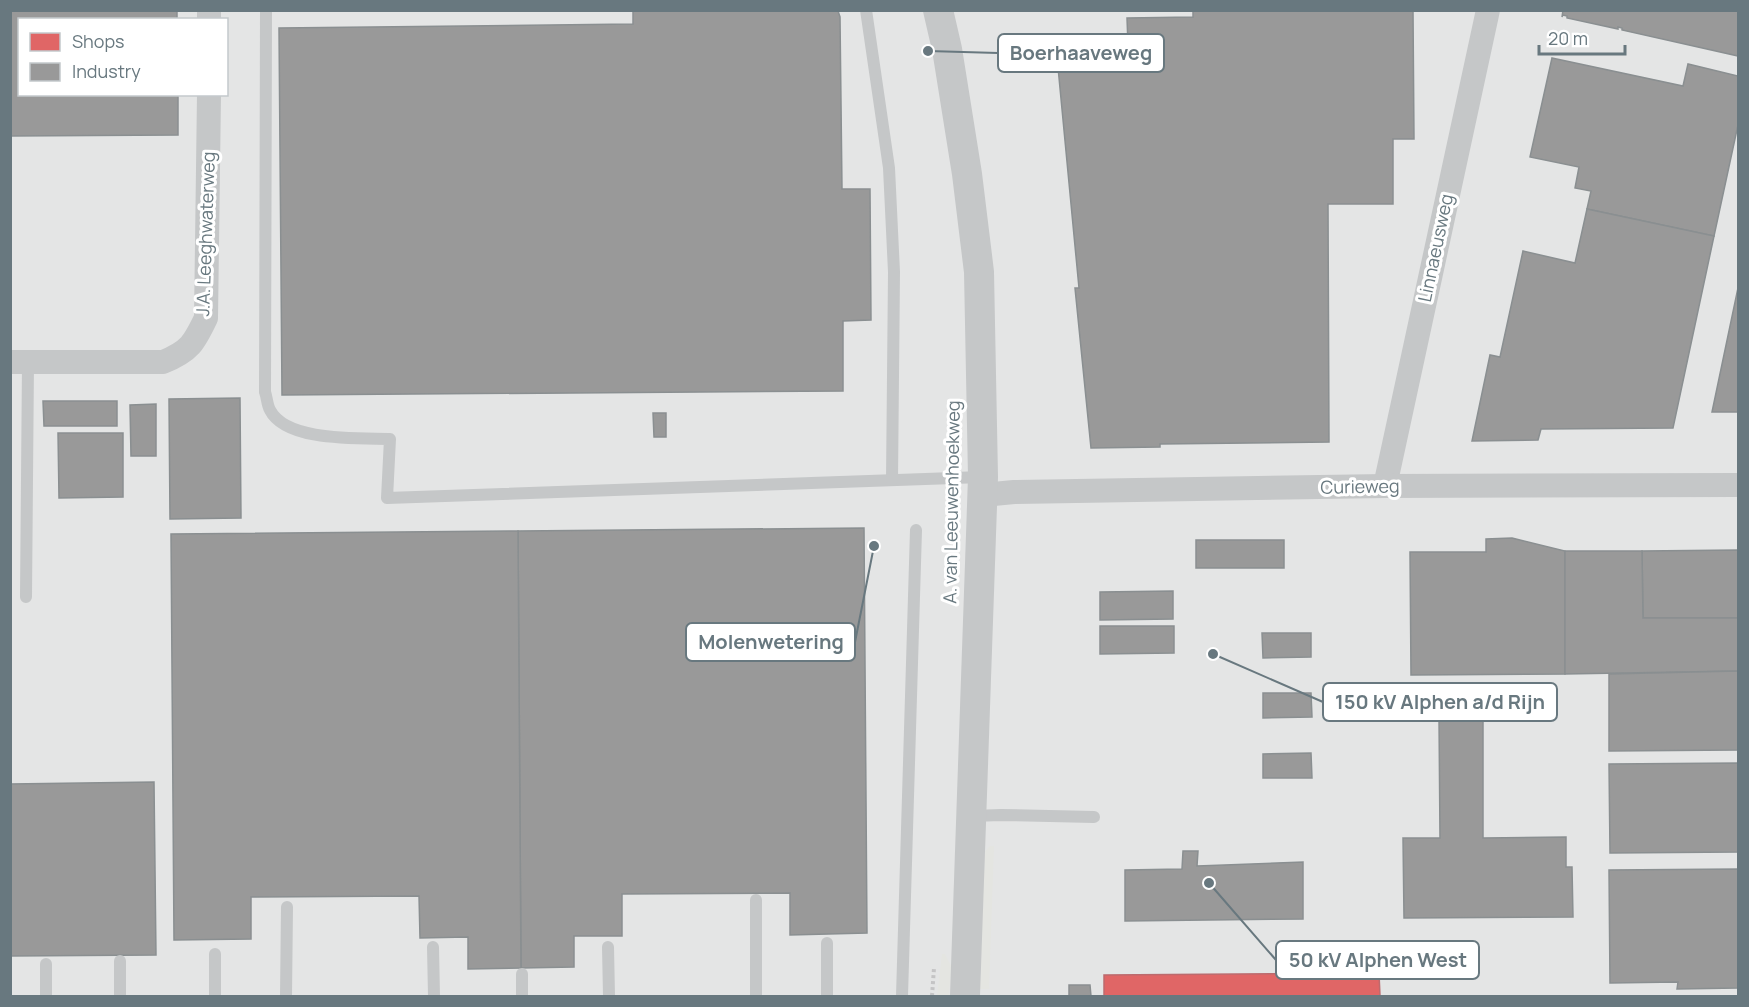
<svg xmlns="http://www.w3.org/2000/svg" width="1749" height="1007" font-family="Manrope,sans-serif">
<rect width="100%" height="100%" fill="#f4f4f3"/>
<path fill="#e4e5e5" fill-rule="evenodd" d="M10,11H1738V996H11ZM20,20H226V94H20Z"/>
<g fill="#e4e5e1">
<polygon points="990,846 994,846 989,989 980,989 984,853"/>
<polygon points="942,954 945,954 951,966 949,996 937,996"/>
</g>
<polygon fill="#e06666" stroke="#bc6b6e" stroke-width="1.5" points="1379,973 1380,996 1104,996 1104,975"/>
<g fill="#999" stroke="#8a8f91" stroke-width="1.5">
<polygon points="10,10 177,10 177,20 20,20 20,94 178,94 178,135 10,136"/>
<polygon points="633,10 838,11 840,17 842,189 870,189 871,320 843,321 843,391 282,395 279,28 633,24"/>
<polygon points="1193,10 1413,10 1414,139 1393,139 1393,204 1328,204 1329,442 1160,444 1160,447 1091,448 1075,288 1079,288 1056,46 1128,45 1127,18 1193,17"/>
<polygon points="1563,10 1738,10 1738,56 1622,30 1622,28 1618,27 1618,29 1567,18 1567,16 1563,15 1562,17"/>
<polygon points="1552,58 1683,86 1688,64 1738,76 1738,125 1714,236 1587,209 1591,191 1575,188 1579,167 1530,157"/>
<polygon points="1587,209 1714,236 1673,428 1541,429 1538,440 1472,441 1490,355 1500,357 1523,251 1575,263"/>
<polygon points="1738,288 1738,412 1712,412"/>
<polygon points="240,398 241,518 170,519 169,399"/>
<polygon points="43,401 117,401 117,426 44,426"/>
<polygon points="156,404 156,456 131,456 130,405"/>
<polygon points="653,413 666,413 666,437 654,437"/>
<polygon points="58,433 123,433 123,497 59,498"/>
<polygon points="864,528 867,933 790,935 790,893 622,894 622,936 574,936 574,967 521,968 518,531"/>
<polygon points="518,531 521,968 468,969 468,937 420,938 419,896 251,897 251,939 174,940 171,534"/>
<polygon points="1512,538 1565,551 1565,674 1411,675 1410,552 1486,552 1486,539"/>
<rect x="1196" y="540" width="88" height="28"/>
<polygon points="1738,550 1738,618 1643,618 1642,551"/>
<polygon points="1565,551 1642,551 1643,618 1738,618 1738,671 1565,674"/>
<polygon points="1173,591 1173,619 1100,620 1100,592"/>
<polygon points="1100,626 1174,626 1174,653 1100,654"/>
<polygon points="1262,633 1311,633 1311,657 1263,658"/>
<polygon points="1738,671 1738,750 1609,751 1609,674"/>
<polygon points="1263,693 1311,693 1312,717 1263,718"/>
<polygon points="1439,718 1483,718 1483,838 1566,837 1566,867 1572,867 1573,917 1404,918 1403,838 1440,838"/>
<polygon points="1311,753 1312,778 1263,778 1263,754"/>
<polygon points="1738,763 1738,852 1610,853 1609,764"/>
<polygon points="154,782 156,955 10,956 10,784"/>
<polygon points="1183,851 1198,851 1197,866 1303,862 1303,919 1125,921 1125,870 1182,869"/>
<polygon points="1738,869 1738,988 1677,989 1678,982 1610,983 1609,870"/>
<polygon points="1069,985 1090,985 1091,996 1069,996"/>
</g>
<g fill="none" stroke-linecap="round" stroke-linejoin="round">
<polyline stroke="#c4c4c5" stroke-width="4" stroke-dasharray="3 3" stroke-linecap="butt" points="932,996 934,968"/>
<g stroke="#c5c7c8" stroke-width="12">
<path d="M266,10L265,392C267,397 267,405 270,410C286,442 359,438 390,439L387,498L982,477"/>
<polyline points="866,10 889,168 894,272 892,480"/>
<polyline points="26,597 28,362"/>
<polyline points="972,816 1001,815 1094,817"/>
<polyline points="756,900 756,996"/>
<polyline points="827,943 827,996"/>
<polyline points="433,947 434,996"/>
<polyline points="608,947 609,996"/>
<polyline points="215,954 215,996"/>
<polyline points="46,964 46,996"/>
<polyline points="522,974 522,996"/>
<polyline points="120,996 120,961"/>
<polyline points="286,996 287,907"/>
<polyline points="902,996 916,530"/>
</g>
<g stroke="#c5c7c8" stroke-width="24">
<polyline points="209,20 209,10"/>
<path d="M10,362H163C190,351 194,343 206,318L209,94"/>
<polyline points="1385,486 1488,10"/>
<polyline points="983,495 1014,492 1385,486 1738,485"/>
</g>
<polyline stroke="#c5c7c8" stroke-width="30" points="938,10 947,49 967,174 979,272 983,477 965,996"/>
</g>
<g text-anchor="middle" stroke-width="6" stroke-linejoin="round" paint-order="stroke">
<g font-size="18" fill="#68787f" stroke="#fff">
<text transform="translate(206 234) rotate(-88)" y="6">J.A. Leeghwaterweg</text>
<text transform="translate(1436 248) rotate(-78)" y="6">Linnaeusweg</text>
<text transform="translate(1360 487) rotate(-1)" y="6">Curieweg</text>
<text transform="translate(952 502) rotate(-89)" y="6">A. van Leeuwenhoekweg</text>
</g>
</g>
<path fill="none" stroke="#68787f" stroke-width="2" d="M928 51L998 53M874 546L855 642M1213 654L1323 702M1209 883L1276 960"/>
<g fill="#68787f" stroke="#fff" stroke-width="2">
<circle cx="928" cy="51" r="6"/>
<circle cx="874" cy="546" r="6"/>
<circle cx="1213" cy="654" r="6"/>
<circle cx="1209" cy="883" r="6"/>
</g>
<g fill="#fff" stroke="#68787f" stroke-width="2">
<rect x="998" y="34" width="166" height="38" rx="6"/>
<rect x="686" y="623" width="169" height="38" rx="6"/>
<rect x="1323" y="683" width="234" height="38" rx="6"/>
<rect x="1276" y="941" width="203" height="38" rx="6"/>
</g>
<g font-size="20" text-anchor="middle" font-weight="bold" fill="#68787f">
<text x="1081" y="60">Boerhaaveweg</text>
<text x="771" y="649">Molenwetering</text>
<text x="1440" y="709">150 kV Alphen a/d Rijn</text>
<text x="1378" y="967">50 kV Alphen West</text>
</g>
<rect width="1749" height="1007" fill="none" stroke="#68787f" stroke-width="24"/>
<rect x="18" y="18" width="210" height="78" fill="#ffffff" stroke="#c3c9cc" stroke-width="1.5"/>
<rect x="30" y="33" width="30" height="18" fill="#e06666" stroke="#c3c9cc" stroke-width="1.5"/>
<text x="72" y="48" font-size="18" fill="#68787f">Shops</text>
<rect x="30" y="63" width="30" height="18" fill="#999999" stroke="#c3c9cc" stroke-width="1.5"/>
<text x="72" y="78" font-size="18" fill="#68787f">Industry</text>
<path d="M1539 45v9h86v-9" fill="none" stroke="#68787f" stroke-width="3"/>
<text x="1548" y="45" font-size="18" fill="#68787f" stroke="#ffffff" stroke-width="4.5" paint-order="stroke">20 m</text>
</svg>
